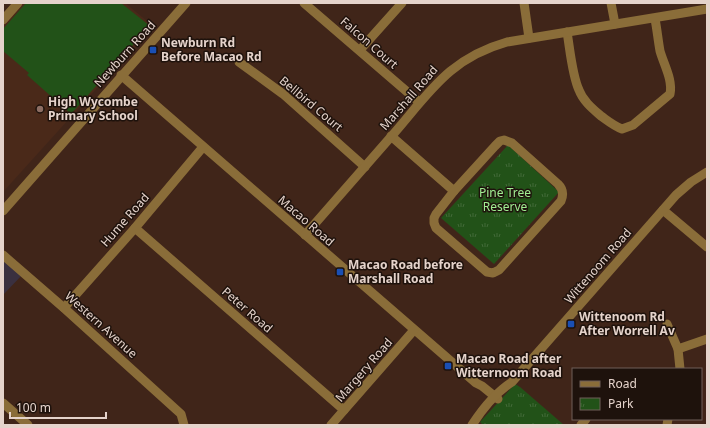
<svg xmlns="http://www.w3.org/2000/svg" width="710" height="428" font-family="'Noto Sans',sans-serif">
<defs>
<pattern id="park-tufts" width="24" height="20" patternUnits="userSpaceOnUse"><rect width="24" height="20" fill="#225218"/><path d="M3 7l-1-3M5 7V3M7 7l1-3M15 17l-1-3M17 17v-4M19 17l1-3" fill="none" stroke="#426a38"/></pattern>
</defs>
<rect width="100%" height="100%" fill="#402519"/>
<polygon fill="#3a303f" points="3,255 24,273 3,295"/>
<polygon fill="#4a2919" points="22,3 125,3 153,26 3,192 3,25"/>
<polygon fill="#225218" points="26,3 121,3 150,26 71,114 27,75 29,73 3,51 3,29"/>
<g fill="url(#park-tufts)">
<polygon points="508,145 559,192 494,264 441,218"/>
<polygon points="515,384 520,387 564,425 483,425 480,422"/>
</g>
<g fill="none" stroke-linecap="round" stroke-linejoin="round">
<g stroke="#8a6d39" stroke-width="9">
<polyline points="304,3 419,102"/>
<polyline points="524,3 529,38"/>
<polyline points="611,3 615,24"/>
<polyline points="3,20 18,3"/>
<path d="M567,32C570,49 572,75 579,90C583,101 593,109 601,116C608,121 614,126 622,129L633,125L670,94C673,80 664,65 660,51C658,40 657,29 655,19"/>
<polyline points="360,50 402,3"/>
<polyline points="239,62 283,94 365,167"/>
<polyline points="121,75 476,383 482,386 498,399"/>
<polyline points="391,136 454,191"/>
<path d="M504,140L512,143L558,184C563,189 564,194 561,201L499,270L493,273L487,272L436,228L434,223V218L436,214L454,191L495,146L500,141Z"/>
<polyline points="663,210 707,247"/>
<polyline points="3,211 186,3"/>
<polyline points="135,228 344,410"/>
<path d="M305,235C333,203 361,171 389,139C428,95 447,59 507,42L707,9"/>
<polyline points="3,255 64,308 181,414 184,425"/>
<polyline points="64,308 135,228 203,147"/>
<polyline points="667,324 678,349 680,369"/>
<polyline points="678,349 707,339"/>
<polyline points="3,403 28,425"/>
<polyline points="331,425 414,330"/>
<path d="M472,425C483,408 495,393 512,382L676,195L691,182L707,172"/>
<polyline points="581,425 586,419"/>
<polyline points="667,425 668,419"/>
</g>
</g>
<g fill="#1a4fb4" stroke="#1e120c" stroke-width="1.5">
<rect x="149" y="46" width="8" height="8" rx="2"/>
<rect x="336" y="268" width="8" height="8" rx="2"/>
<rect x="567" y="320" width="8" height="8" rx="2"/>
<rect x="444" y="362" width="8" height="8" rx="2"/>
</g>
<circle fill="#8d6e63" stroke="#1e120c" stroke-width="1.5" cx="40" cy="109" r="4"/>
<g text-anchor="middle" stroke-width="3" stroke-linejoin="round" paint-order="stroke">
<g font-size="12" font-weight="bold" fill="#e5d3cb" stroke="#1e120c" text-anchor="start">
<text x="161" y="47">Newburn Rd<tspan x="161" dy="14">Before Macao Rd</tspan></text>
<text x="48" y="106">High Wycombe<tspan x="48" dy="14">Primary School</tspan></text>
<text x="348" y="269">Macao Road before<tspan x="348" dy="14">Marshall Road</tspan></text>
<text x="579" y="321">Wittenoom Rd<tspan x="579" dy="14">After Worrell Av</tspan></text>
<text x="456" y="363">Macao Road after<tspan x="456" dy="14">Witternoom Road</tspan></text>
</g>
<g font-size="12" fill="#e5d3cb" stroke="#1e120c">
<text transform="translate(369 43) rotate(41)" y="4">Falcon Court</text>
<text transform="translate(125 54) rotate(-48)" y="4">Newburn Road</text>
<text transform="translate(409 98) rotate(-49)" y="4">Marshall Road</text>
<text transform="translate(311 104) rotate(40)" y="4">Bellbird Court</text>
<text transform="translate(125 220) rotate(-49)" y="4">Hume Road</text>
<text transform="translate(306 221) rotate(41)" y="4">Macao Road</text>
<text transform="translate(598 266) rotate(-49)" y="4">Wittenoom Road</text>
<text transform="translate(247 310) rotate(41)" y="4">Peter Road</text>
<text transform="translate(101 325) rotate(42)" y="4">Western Avenue</text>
<text transform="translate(364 370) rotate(-49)" y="4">Margery Road</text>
</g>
<g font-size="12" fill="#a0ee92" stroke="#1e120c">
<text x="505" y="197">Pine Tree<tspan x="505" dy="14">Reserve</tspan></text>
</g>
</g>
<rect width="710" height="428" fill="none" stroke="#e5d3cb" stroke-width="8"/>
<rect x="572" y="368" width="130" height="52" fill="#1e120c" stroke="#6e5f58"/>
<rect x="580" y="381" width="20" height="6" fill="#8a6d39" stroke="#6e5f58"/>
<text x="608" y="388" font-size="12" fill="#e5d3cb">Road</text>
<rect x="580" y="398" width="20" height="12" fill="url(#park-tufts)" stroke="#6e5f58"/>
<text x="608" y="408" font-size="12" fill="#e5d3cb">Park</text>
<path d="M10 412v6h96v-6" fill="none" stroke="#e5d3cb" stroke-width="2"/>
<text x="16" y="412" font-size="12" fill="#e5d3cb" stroke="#1e120c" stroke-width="3" paint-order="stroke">100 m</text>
</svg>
